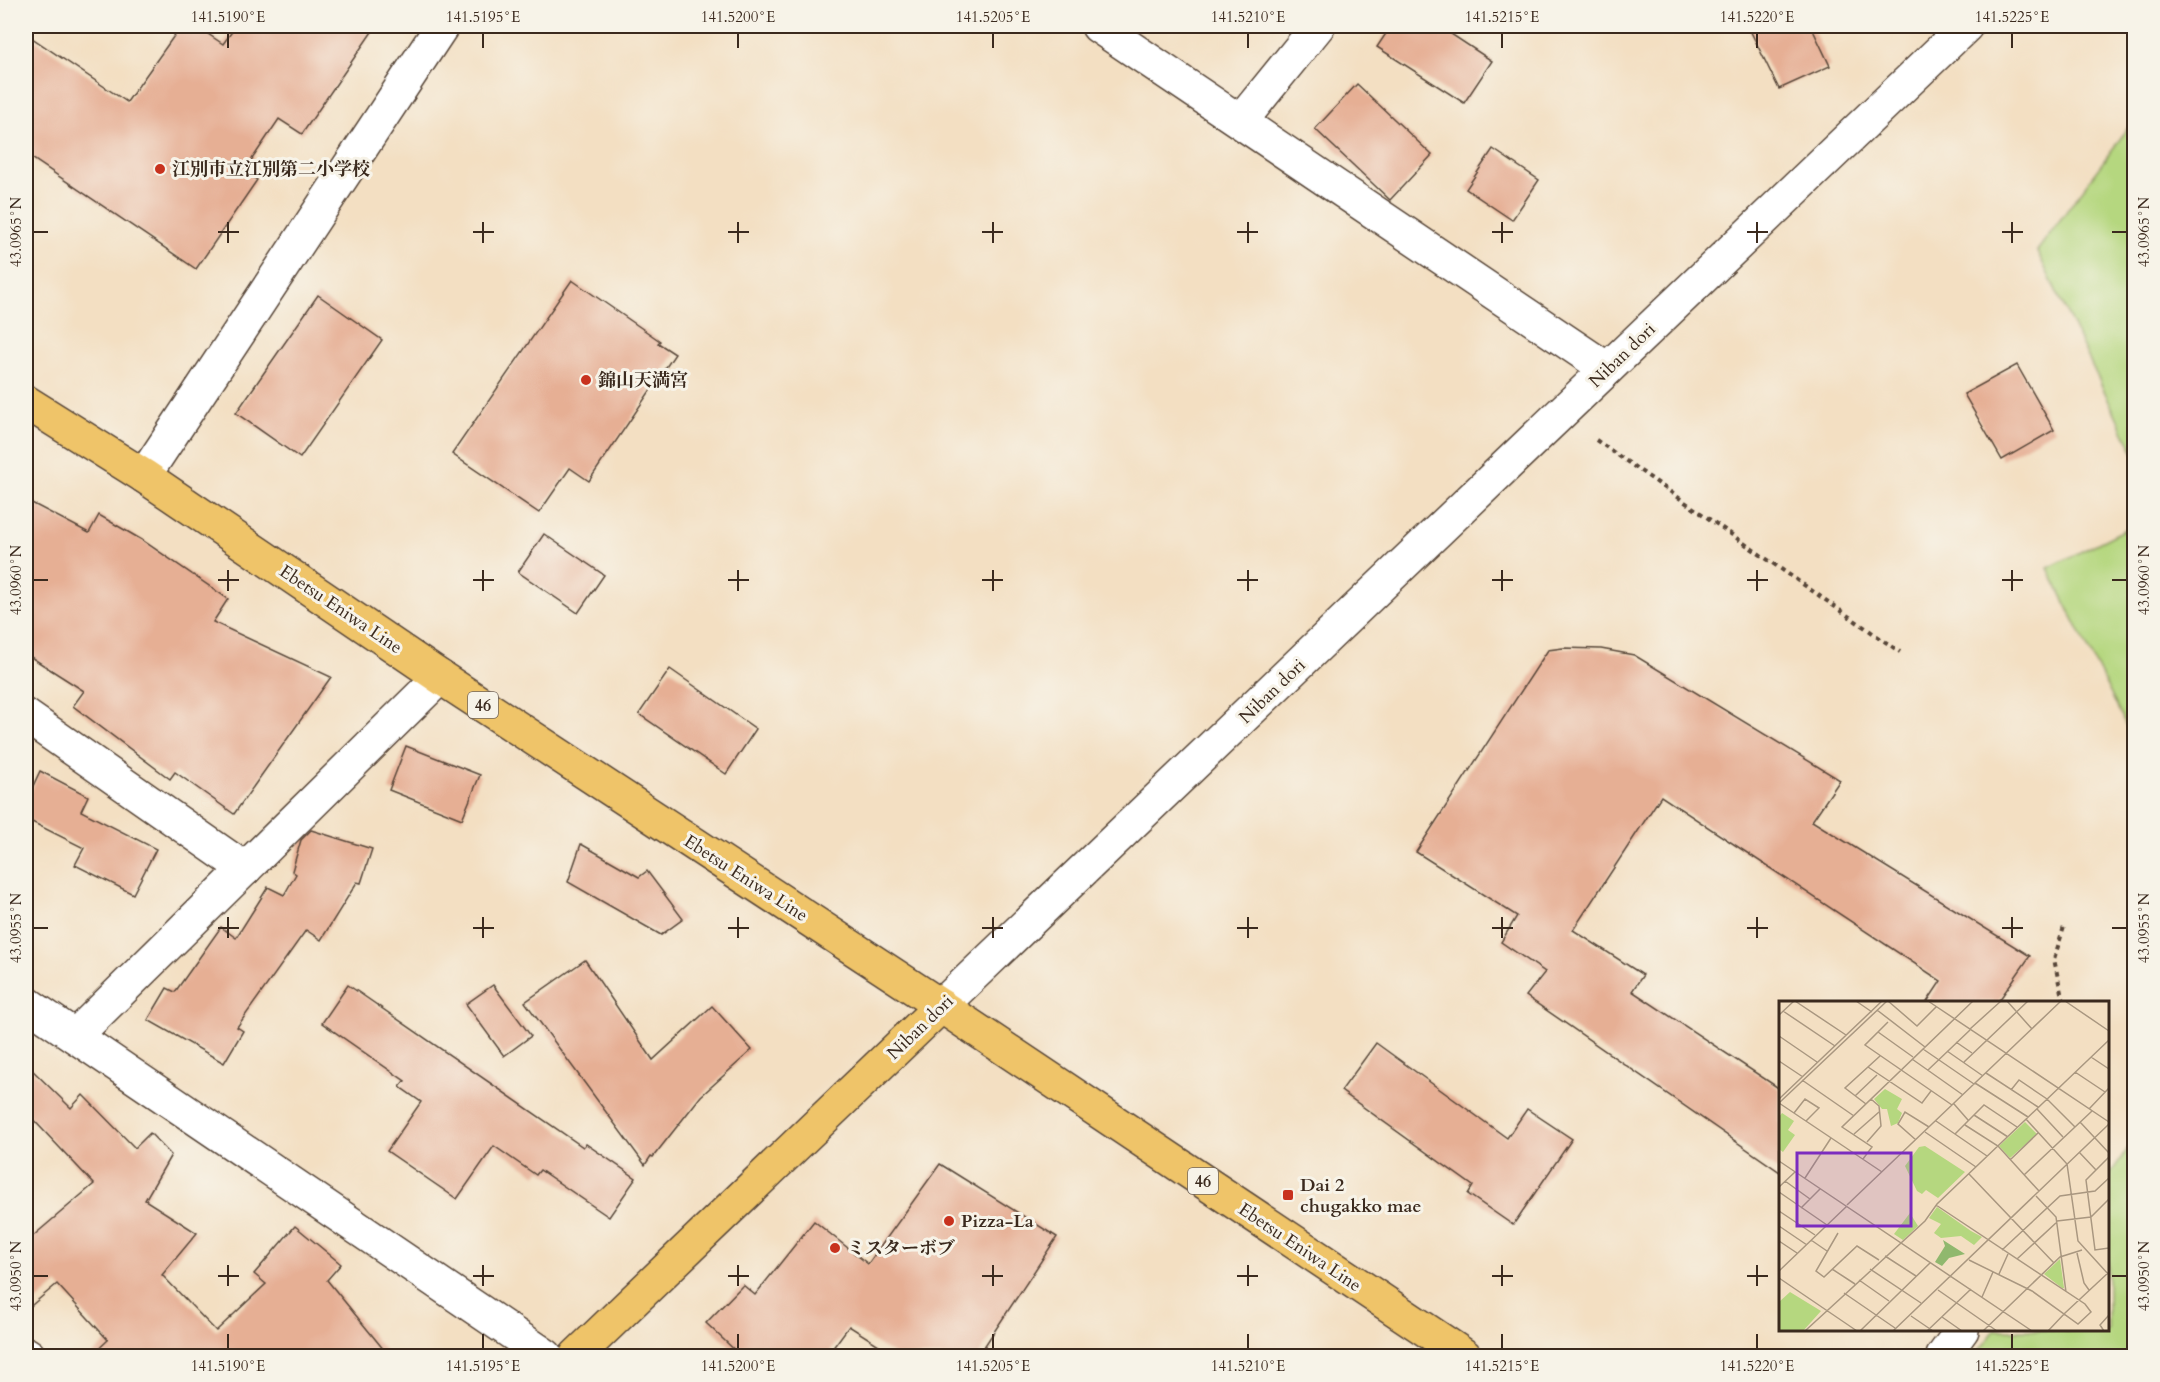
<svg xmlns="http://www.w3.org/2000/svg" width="2160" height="1382" font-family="Cardo,'Noto Serif JP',serif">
<rect width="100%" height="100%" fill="#f7f3e8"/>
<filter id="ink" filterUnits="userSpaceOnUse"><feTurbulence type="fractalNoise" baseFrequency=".0167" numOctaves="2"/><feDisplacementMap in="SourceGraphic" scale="12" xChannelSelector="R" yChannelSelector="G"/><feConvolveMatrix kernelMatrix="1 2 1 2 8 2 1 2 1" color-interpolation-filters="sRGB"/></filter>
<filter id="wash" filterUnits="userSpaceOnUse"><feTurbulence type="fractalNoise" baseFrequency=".008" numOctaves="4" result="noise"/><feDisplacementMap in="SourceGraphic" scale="24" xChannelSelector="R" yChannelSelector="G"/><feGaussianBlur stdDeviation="1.35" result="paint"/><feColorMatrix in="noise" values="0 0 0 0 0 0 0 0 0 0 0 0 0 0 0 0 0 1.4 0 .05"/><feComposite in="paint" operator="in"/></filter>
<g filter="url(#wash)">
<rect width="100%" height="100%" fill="#f3dfc2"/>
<g fill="#b5d77f" stroke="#78804e" stroke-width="1.5">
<polygon points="2134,120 2134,453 2037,251"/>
<polygon points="2134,525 2134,524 2134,741 2048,568"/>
<polygon points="2134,1140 2134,1356 1975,1356 1995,1330 2108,1330 2108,1177"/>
</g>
<g id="blocks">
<g fill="#e6af94">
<polygon points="181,26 196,26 223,44 236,26 376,26 302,134 279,119 244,171 257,180 196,269 26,154 26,34 127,102"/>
<polygon points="1391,26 1439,26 1492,61 1464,103 1377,47"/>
<polygon points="1748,26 1811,26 1830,66 1779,89"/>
<polygon points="1357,84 1432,155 1390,200 1315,129"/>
<polygon points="1493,149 1539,180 1512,220 1466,189"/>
<polygon points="572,280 660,341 658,343 675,354 589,481 570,468 539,513 452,454"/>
<polygon points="318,295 382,340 300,458 236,413"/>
<polygon points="2017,365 2054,430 2002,460 1964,394"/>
<polygon points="26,500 89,533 99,515 142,540 228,599 213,622 331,677 234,814 175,772 170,779 73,706 84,691 26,654"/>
<polygon points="544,534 604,575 578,613 518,572"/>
<polygon points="1563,648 1601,649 1634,655 1840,780 1812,821 2030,956 1998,1002 1927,1002 1941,981 1661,796 1573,930 1643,975 1632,991 1780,1089 1780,1172 1526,996 1545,972 1501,942 1517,916 1416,852 1548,650"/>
<polygon points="670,669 756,729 726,774 639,714"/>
<polygon points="406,746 480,775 462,819 389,790"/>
<polygon points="40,771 88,796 81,811 156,849 133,894 75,865 84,848 26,819 26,801"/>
<polygon points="311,830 372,849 361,883 357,882 321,940 306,930 237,1027 243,1031 224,1063 148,1020 167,988 175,992 221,927 236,938 268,887 284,895 296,874 292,871 301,840"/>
<polygon points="581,844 639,877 647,871 683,919 661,935 568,882"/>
<polygon points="585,960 653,1060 712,1006 752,1050 701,1096 653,1157 651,1156 645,1165 525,1002"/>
<polygon points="348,985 583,1147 586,1144 636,1178 609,1217 540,1170 536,1175 494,1146 457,1199 387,1151 421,1102 400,1087 405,1081 322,1023"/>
<polygon points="493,985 531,1036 504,1056 466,1004"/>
<polygon points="1376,1043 1507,1138 1527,1109 1572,1139 1513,1225 1468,1194 1473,1186 1341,1091"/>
<polygon points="26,1064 71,1108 83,1095 135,1148 150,1133 171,1155 145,1200 197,1233 162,1275 216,1331 266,1284 254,1274 295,1226 341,1264 327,1280 389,1356 91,1356 108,1340 57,1284 26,1310 26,1242 94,1184 26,1112"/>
<polygon points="940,1164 1057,1237 978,1356 896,1356 849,1326 827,1356 741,1356 706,1323 743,1285 755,1295 814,1221 868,1264"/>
</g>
</g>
</g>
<g filter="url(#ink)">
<use href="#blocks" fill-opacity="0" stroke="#574537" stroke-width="1.5"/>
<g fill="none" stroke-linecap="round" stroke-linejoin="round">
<g stroke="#574537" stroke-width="36">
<g id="minor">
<polyline points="1098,26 1607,369"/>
<polyline points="1241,121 1318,26"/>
<polyline points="144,476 442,26"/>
<polyline points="26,716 245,869"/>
<polyline points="26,1003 546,1356"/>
<polyline points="941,1006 1966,26"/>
<polyline points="75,1036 440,677"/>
<polyline points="26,1354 29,1356"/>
<polyline points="1943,1356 1962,1330"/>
</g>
</g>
<g stroke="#574537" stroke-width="36">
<g id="major">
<polyline points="26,402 144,476 440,677 941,1006 1465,1356"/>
<polyline points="576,1356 941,1006"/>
</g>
</g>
<g stroke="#574537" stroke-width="4" stroke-dasharray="4.5 4.5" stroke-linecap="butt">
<polyline points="1596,440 1900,652"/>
<polyline points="2063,1002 2054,959 2064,927"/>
</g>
<use href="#minor" stroke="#fff" stroke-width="33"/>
<use href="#major" stroke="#efc469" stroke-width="33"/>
</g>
</g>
<path fill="none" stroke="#3b2a1e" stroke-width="2" d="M228,33V48M483,33V48M738,33V48M993,33V48M1248,33V48M1502,33V48M1757,33V48M2012,33V48M228,222V243M483,222V243M738,222V243M993,222V243M1248,222V243M1502,222V243M1757,222V243M2012,222V243M33,232H48M218,232H239M473,232H494M728,232H749M982,232H1003M1237,232H1258M1492,232H1513M1747,232H1768M2002,232H2023M2112,232H2127M228,570V591M483,570V591M738,570V591M993,570V591M1248,570V591M1502,570V591M1757,570V591M2012,570V591M33,580H48M218,580H239M473,580H494M728,580H749M982,580H1003M1237,580H1258M1492,580H1513M1747,580H1768M2002,580H2023M2112,580H2127M228,917V938M483,917V938M738,917V938M993,917V938M1248,917V938M1502,917V938M1757,917V938M2012,917V938M33,928H48M218,928H239M473,928H494M728,928H749M982,928H1003M1237,928H1258M1492,928H1513M1747,928H1768M2002,928H2023M2112,928H2127M228,1265V1286M483,1265V1286M738,1265V1286M993,1265V1286M1248,1265V1286M1502,1265V1286M1757,1265V1286M33,1276H48M218,1276H239M473,1276H494M728,1276H749M982,1276H1003M1237,1276H1258M1492,1276H1513M1747,1276H1768M2112,1276H2127M228,1334V1349M483,1334V1349M738,1334V1349M993,1334V1349M1248,1334V1349M1502,1334V1349M1757,1334V1349M2012,1334V1349"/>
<g fill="#c8321e" stroke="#f7f3e8" stroke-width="2">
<circle cx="160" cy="169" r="6"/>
<circle cx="586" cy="380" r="6"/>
<rect x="1282" y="1189" width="12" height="12" rx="3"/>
<circle cx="949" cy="1221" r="6"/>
<circle cx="835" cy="1248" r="6"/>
</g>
<g text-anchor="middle" stroke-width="6" stroke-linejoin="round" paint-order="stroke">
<g fill="#f7f3e8" stroke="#73665b" stroke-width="1.5">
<rect x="468" y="692" width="30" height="26" rx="4.5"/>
<rect x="1188" y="1168" width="30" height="26" rx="4.5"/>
</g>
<g font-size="16" font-weight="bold" fill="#3b2a1e">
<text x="483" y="711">46</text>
<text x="1203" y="1187">46</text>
</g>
<g font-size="18" font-weight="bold" fill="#3b2a1e" stroke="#f7f3e8" text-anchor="start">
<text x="172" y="175">江別市立江別第二小学校</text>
<text x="598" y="386">錦山天満宮</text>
<text x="1300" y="1191">Dai 2<tspan x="1300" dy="21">chugakko mae</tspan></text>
<text x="961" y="1227">Pizza-La</text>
<text x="847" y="1254">ミスターボブ</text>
</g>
<g font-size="18" fill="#3b2a1e" stroke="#f7f3e8">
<text transform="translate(1622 355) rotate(-44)" y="6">Niban dori</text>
<text transform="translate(341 609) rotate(34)" y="6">Ebetsu Eniwa Line</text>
<text transform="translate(1272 691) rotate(-44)" y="6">Niban dori</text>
<text transform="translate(746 878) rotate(33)" y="6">Ebetsu Eniwa Line</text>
<text transform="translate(920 1027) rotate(-44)" y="6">Niban dori</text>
<text transform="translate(1300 1247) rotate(34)" y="6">Ebetsu Eniwa Line</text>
</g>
</g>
<g transform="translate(1779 1001)">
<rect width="330" height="330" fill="#f3dfc2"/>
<path d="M106,88L123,98L118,108L123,112L119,122L112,125L108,108H103L95,98ZM3,112L15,120L9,129L16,134L4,151L0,148V116ZM246,121L258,133L231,157L220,145ZM146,145L186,171L159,197L147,189L143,193L138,190L126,165L140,146ZM158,206L192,230L203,236L195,244L182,235L162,237L155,232L162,223L150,217ZM131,212L139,225L124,239L115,233ZM281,258L285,287H283L265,273ZM11,291L42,310L24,330H0V301Z" fill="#b5d77f"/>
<path d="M164,239L186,253L170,257L163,265L156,261L166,245Z" fill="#90b86e"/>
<path fill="none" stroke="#a99780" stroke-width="1.5" d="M16,0L67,34M77,0L93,11M109,0L138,25L157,6M149,0L330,121M228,0L253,28M286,0L330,30M98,9L146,46M4,10L56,45M0,14L15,0M109,21L86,44L173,104M191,28L222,0M99,31L134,56M0,35L38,61M177,41L193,52M144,48L195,83M168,50L204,75M312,56L330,68M133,58L184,94M0,60L24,76M185,61L249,0M89,66L143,102L152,90M149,69L191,29M296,71L326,91M207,72L259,106M23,79L75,115M196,82L249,116M232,89L240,79L268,98L296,126M76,95L98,74M0,98L103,0M0,102L108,0M0,102L103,171M87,103L66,87L101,55M175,103L189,119M258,108L284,136M310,108L330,87M15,112L26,98L40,107L27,120M195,114L229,136M247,118L288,163L299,240L330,274M157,120L208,155M301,121L330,152M186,124L219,145L260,190M146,131L197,166M75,133L100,111M176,133L205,104L238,126M137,139L119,123L126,111L150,126M88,141L102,125L100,105L92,98M300,151L317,169M330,156L307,179L316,249L330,247M84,158L93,146L63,126L194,0M231,159L259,132M0,160L253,330M190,173L275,262M245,174L313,110M26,177L52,137M6,180L31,198M0,186L16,171M0,191L48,224M257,195L277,216L287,291M68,204L282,0M157,204L306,303L312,311L299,323L253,290L190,259M22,207L41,188M0,210L36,234M278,220L312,216L330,198M0,225L28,244M59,232L37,270L45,276L78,245L100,259M32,239L48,250M0,240L18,252M223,249L281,195L316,190L330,177M298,252L305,282L310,289M106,255L137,275M238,258L278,221M53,268L76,283M91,268L142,302M0,270L68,205M220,273L229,253M0,277L78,330M80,279L110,300M159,289L218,330M65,292L116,327M203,296L214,271M286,312L330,271M132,315L154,330M163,316L183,330M26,330L146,220L158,203L330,39M81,330L151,262M114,330L330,123M148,330L192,288M204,330L281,256L303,249M269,330L286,312M325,330L321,324L330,314"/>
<path fill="#7b2cbf" fill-opacity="0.15" stroke="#7b2cbf" stroke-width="3" d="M18,152H132V225H18Z"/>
<rect width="330" height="330" fill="none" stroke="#3b2a1e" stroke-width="3"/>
</g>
<rect width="2160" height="1382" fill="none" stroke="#f7f3e8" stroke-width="66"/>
<rect x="33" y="33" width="2094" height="1316" fill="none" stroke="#3b2a1e" stroke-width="2"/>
<g font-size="15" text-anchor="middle" fill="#3b2a1e">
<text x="228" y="22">141.5190°E</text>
<text x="483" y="22">141.5195°E</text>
<text x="738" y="22">141.5200°E</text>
<text x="993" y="22">141.5205°E</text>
<text x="1248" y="22">141.5210°E</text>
<text x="1502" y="22">141.5215°E</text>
<text x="1757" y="22">141.5220°E</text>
<text x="2012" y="22">141.5225°E</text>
<text transform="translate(16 232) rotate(-90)" y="5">43.0965°N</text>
<text transform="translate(2144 232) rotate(-90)" y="5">43.0965°N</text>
<text transform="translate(16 580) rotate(-90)" y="5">43.0960°N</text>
<text transform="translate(2144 580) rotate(-90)" y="5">43.0960°N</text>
<text transform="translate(16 928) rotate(-90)" y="5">43.0955°N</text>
<text transform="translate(2144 928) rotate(-90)" y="5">43.0955°N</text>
<text transform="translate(16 1276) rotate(-90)" y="5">43.0950°N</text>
<text transform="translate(2144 1276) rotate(-90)" y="5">43.0950°N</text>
<text x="228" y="1371">141.5190°E</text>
<text x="483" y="1371">141.5195°E</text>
<text x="738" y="1371">141.5200°E</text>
<text x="993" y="1371">141.5205°E</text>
<text x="1248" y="1371">141.5210°E</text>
<text x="1502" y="1371">141.5215°E</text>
<text x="1757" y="1371">141.5220°E</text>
<text x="2012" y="1371">141.5225°E</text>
</g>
</svg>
